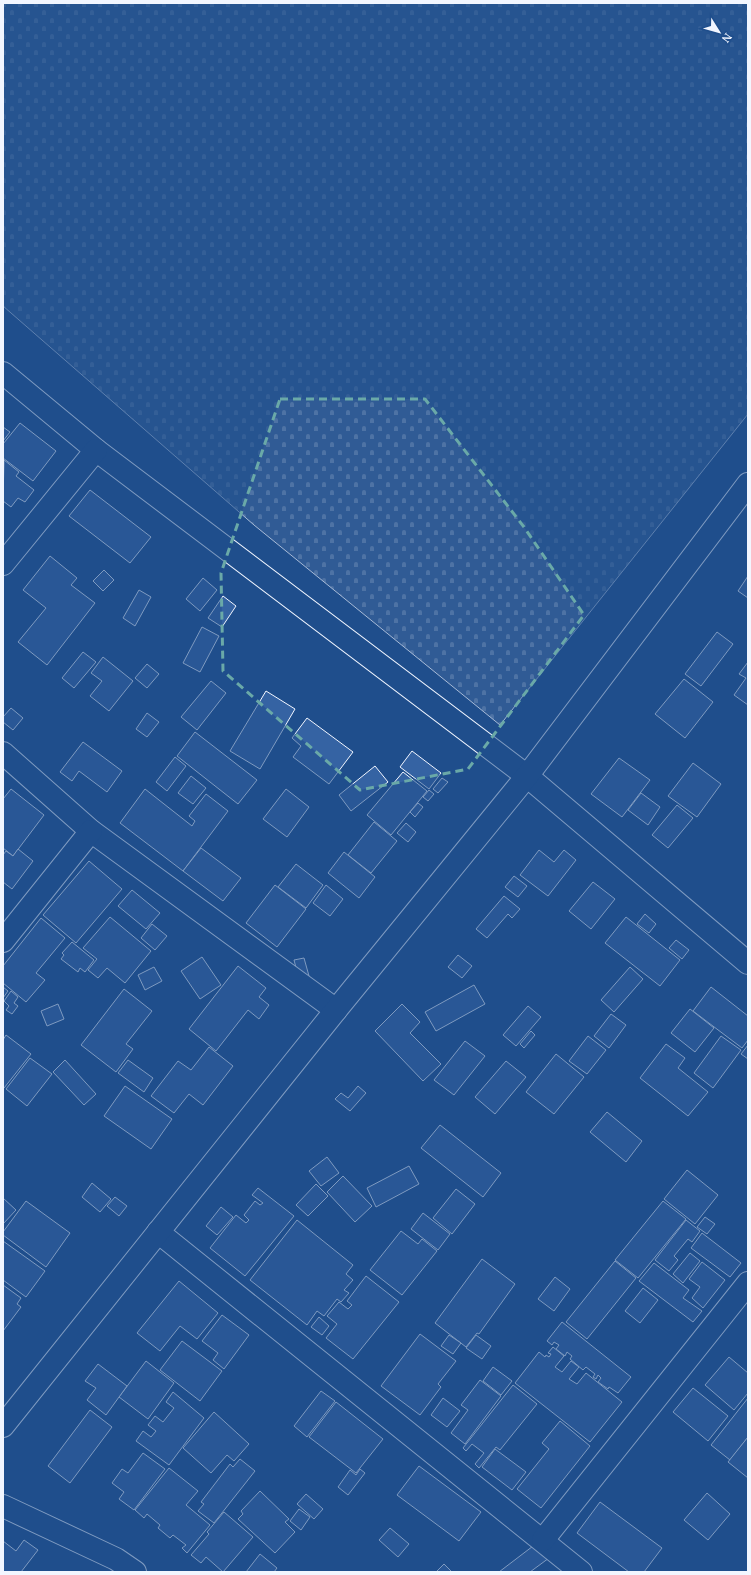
<svg xmlns="http://www.w3.org/2000/svg" width="751" height="1575" font-family="'PT Serif',serif">
<defs>
<pattern id="cemetery-stones" width="16" height="16" patternUnits="userSpaceOnUse"><rect width="16" height="16" fill="#305b95"/><path d="M2 7V4a2 2 0 0 1 4 0v3zM10 15v-3a2 2 0 0 1 4 0v3z" fill="#4e73a5"/></pattern>
</defs>
<rect width="100%" height="100%" fill="#1f4e8c"/>
<polygon fill="url(#cemetery-stones)" stroke="#a8bbd7" points="3,3 748,3 748,414 500,725 254,525 3,306"/>
<g fill="#3563a3" stroke="#f2f6ff">
<polygon points="20,423 56,451 33,481 3,458 3,444"/>
<polygon points="3,427 10,432 3,441"/>
<polygon points="4,460 19,472 16,476 34,490 25,502 18,498 11,507 3,501"/>
<polygon points="90,490 151,537 130,563 69,516"/>
<polygon points="50,556 77,578 71,585 95,603 47,665 18,642 46,608 23,590"/>
<polygon points="104,570 114,580 103,591 93,581"/>
<polygon points="748,576 748,598 738,591"/>
<polygon points="203,578 217,590 200,611 186,599"/>
<polygon points="139,590 151,597 135,626 123,618"/>
<polygon points="223,596 236,606 222,627 208,618"/>
<polygon points="202,627 219,636 200,672 183,663"/>
<polygon points="717,632 733,644 701,686 685,674"/>
<polygon points="83,652 96,662 74,688 62,678"/>
<polygon points="103,657 133,681 109,711 90,696 102,681 91,673"/>
<polygon points="748,662 748,705 734,695 746,678 739,674"/>
<polygon points="147,664 159,674 147,688 135,678"/>
<polygon points="684,679 713,702 685,738 655,714"/>
<polygon points="211,681 226,693 197,730 181,717"/>
<polygon points="266,691 295,709 260,769 230,751"/>
<polygon points="11,708 23,718 13,730 3,722 3,717"/>
<polygon points="147,713 159,722 147,737 136,729"/>
<polygon points="307,718 353,752 329,784 293,757 301,746 292,738"/>
<polygon points="195,732 257,780 238,804 177,756"/>
<polygon points="83,742 122,771 107,792 79,771 72,781 60,772"/>
<polygon points="412,751 441,773 429,789 400,767"/>
<polygon points="175,757 186,766 167,791 156,782"/>
<polygon points="619,758 650,780 622,817 591,794"/>
<polygon points="693,763 721,784 697,817 668,796"/>
<polygon points="375,766 388,782 351,811 339,795"/>
<polygon points="403,772 427,791 391,835 367,815"/>
<polygon points="191,776 206,788 193,804 178,793"/>
<polygon points="442,778 448,782 438,793 433,789"/>
<polygon points="11,789 44,815 13,856 3,848 3,799"/>
<polygon points="145,789 192,826 195,821 189,816 206,794 228,811 183,871 120,823"/>
<polygon points="286,789 309,807 287,837 263,819"/>
<polygon points="429,790 434,794 428,801 423,797"/>
<polygon points="641,793 660,807 648,825 628,810"/>
<polygon points="418,803 423,807 415,817 410,812"/>
<polygon points="677,805 693,818 668,848 652,835"/>
<polygon points="374,822 397,841 371,873 348,855"/>
<polygon points="406,823 416,832 408,842 397,833"/>
<polygon points="201,848 241,878 223,901 183,871"/>
<polygon points="18,849 33,861 12,889 3,882 3,855 6,851 13,856"/>
<polygon points="539,850 554,862 564,850 576,860 548,896 520,875"/>
<polygon points="344,852 375,877 359,898 328,873"/>
<polygon points="89,861 122,889 76,943 43,915"/>
<polygon points="296,864 323,885 306,908 278,887"/>
<polygon points="514,876 527,886 518,897 505,887"/>
<polygon points="593,882 615,899 591,929 569,911"/>
<polygon points="275,885 306,909 277,947 246,923"/>
<polygon points="326,885 343,899 330,916 313,903"/>
<polygon points="132,890 160,913 146,929 118,906"/>
<polygon points="504,896 520,909 512,918 508,914 487,938 476,929"/>
<polygon points="645,914 656,924 649,933 637,924"/>
<polygon points="110,917 151,951 125,983 107,968 98,978 88,970 97,959 83,948"/>
<polygon points="626,917 680,960 660,986 605,943"/>
<polygon points="41,918 65,938 36,973 45,980 26,1002 3,983 3,966"/>
<polygon points="152,924 167,936 155,950 141,938"/>
<polygon points="676,940 689,950 682,959 669,948"/>
<polygon points="72,942 94,960 85,972 80,968 78,972 61,959 64,955 62,953"/>
<polygon points="458,955 472,966 462,978 448,967"/>
<polygon points="202,957 221,985 200,999 181,971"/>
<polygon points="304,958 309,976 299,979 294,960"/>
<polygon points="238,966 266,988 259,997 269,1005 259,1019 248,1010 216,1051 189,1029"/>
<polygon points="154,967 162,981 145,990 138,975"/>
<polygon points="630,967 643,979 614,1012 601,1000"/>
<polygon points="474,985 485,1004 436,1031 425,1012"/>
<polygon points="3,987 8,991 3,998"/>
<polygon points="711,987 748,1016 748,1040 742,1048 693,1011"/>
<polygon points="124,989 152,1011 126,1044 133,1049 116,1072 81,1045"/>
<polygon points="11,991 18,997 14,1003 18,1006 12,1014 6,1010 9,1006 4,1001"/>
<polygon points="58,1004 64,1019 47,1026 41,1011"/>
<polygon points="402,1004 420,1022 410,1033 441,1064 423,1081 375,1031"/>
<polygon points="528,1006 541,1017 516,1046 503,1035"/>
<polygon points="690,1009 714,1028 695,1052 671,1033"/>
<polygon points="611,1014 626,1025 609,1048 594,1036"/>
<polygon points="531,1031 535,1035 524,1048 520,1044"/>
<polygon points="6,1035 31,1054 4,1088 3,1087 3,1040"/>
<polygon points="588,1036 606,1050 587,1074 569,1061"/>
<polygon points="721,1036 741,1050 713,1088 694,1073"/>
<polygon points="465,1041 485,1056 454,1095 434,1080"/>
<polygon points="666,1044 685,1058 678,1068 708,1092 688,1116 640,1078"/>
<polygon points="748,1045 748,1059 741,1054"/>
<polygon points="209,1047 233,1066 203,1105 189,1094 174,1113 151,1096 178,1061 191,1070"/>
<polygon points="556,1054 584,1077 554,1114 526,1092"/>
<polygon points="30,1058 52,1074 27,1106 6,1089"/>
<polygon points="65,1060 96,1094 84,1105 53,1072"/>
<polygon points="128,1060 153,1078 144,1092 118,1073"/>
<polygon points="506,1061 526,1077 495,1114 475,1097"/>
<polygon points="125,1086 172,1119 151,1149 104,1116"/>
<polygon points="358,1086 366,1093 350,1111 335,1099 341,1093 348,1098"/>
<polygon points="607,1112 642,1141 626,1162 590,1132"/>
<polygon points="440,1125 501,1173 483,1197 421,1148"/>
<polygon points="327,1157 339,1173 321,1186 309,1171"/>
<polygon points="409,1166 419,1184 376,1207 367,1188"/>
<polygon points="687,1170 718,1195 695,1224 664,1199"/>
<polygon points="343,1176 372,1206 355,1222 327,1192"/>
<polygon points="92,1183 111,1199 100,1212 82,1197"/>
<polygon points="316,1184 328,1196 308,1216 296,1205"/>
<polygon points="258,1188 294,1216 245,1276 210,1248 236,1215 246,1223 249,1220 244,1215 255,1201 260,1205 263,1203 252,1195"/>
<polygon points="456,1189 475,1204 452,1234 433,1218"/>
<polygon points="115,1197 127,1206 119,1216 107,1206"/>
<polygon points="3,1198 16,1210 3,1224"/>
<polygon points="26,1201 70,1233 46,1267 3,1235 3,1232"/>
<polygon points="663,1201 686,1219 638,1278 615,1260"/>
<polygon points="221,1207 233,1217 217,1235 206,1226"/>
<polygon points="423,1213 450,1234 438,1250 411,1229"/>
<polygon points="705,1217 715,1224 707,1234 697,1227"/>
<polygon points="297,1220 353,1265 346,1274 353,1280 344,1290 349,1293 341,1302 337,1299 324,1316 317,1311 307,1325 250,1280"/>
<polygon points="686,1220 700,1231 692,1242 688,1239 674,1256 678,1260 669,1271 655,1260"/>
<polygon points="401,1231 418,1244 422,1239 437,1251 402,1295 370,1270"/>
<polygon points="702,1233 741,1263 730,1277 691,1248"/>
<polygon points="3,1241 45,1271 26,1297 3,1280"/>
<polygon points="690,1253 700,1261 683,1283 673,1274"/>
<polygon points="482,1259 515,1284 479,1334 477,1333 466,1347 435,1323"/>
<polygon points="615,1261 636,1278 587,1339 566,1322"/>
<polygon points="702,1262 725,1280 703,1308 692,1298 700,1287 689,1279"/>
<polygon points="654,1263 689,1290 683,1298 702,1311 693,1322 639,1281"/>
<polygon points="366,1276 399,1302 353,1359 326,1338 337,1324 327,1316 339,1302 348,1309 352,1305 347,1301"/>
<polygon points="555,1277 570,1289 554,1311 538,1299"/>
<polygon points="179,1281 218,1313 197,1339 180,1326 160,1351 137,1333"/>
<polygon points="3,1285 21,1298 17,1304 21,1307 3,1331"/>
<polygon points="643,1288 658,1300 640,1323 625,1311"/>
<polygon points="222,1315 249,1335 224,1369 213,1360 218,1353 202,1341"/>
<polygon points="319,1317 329,1326 322,1335 311,1327"/>
<polygon points="562,1322 631,1377 618,1393 609,1387 608,1389 598,1382 601,1378 598,1375 596,1379 593,1377 595,1374 586,1367 583,1370 570,1359 572,1356 567,1352 565,1356 556,1349 559,1345 554,1342 552,1345 547,1341"/>
<polygon points="420,1334 456,1361 438,1384 441,1387 420,1415 381,1386"/>
<polygon points="449,1335 461,1343 453,1354 441,1346"/>
<polygon points="476,1335 491,1346 482,1359 466,1348"/>
<polygon points="182,1341 222,1371 200,1401 160,1370"/>
<polygon points="553,1347 564,1356 555,1367 562,1372 571,1361 579,1367 569,1379 577,1384 586,1373 622,1402 590,1442 515,1383 539,1352 545,1357 546,1355 549,1357 551,1354 548,1353"/>
<polygon points="729,1357 748,1373 748,1393 734,1410 705,1385"/>
<polygon points="146,1361 174,1383 148,1419 119,1397"/>
<polygon points="98,1364 127,1386 106,1415 87,1400 96,1388 85,1381"/>
<polygon points="493,1367 512,1381 501,1395 483,1381"/>
<polygon points="480,1380 501,1396 465,1444 451,1433 468,1410 461,1405"/>
<polygon points="513,1385 537,1404 500,1450 496,1447 479,1468 475,1464 484,1453 472,1444 466,1451 463,1448"/>
<polygon points="693,1388 728,1416 708,1441 673,1412"/>
<polygon points="321,1391 335,1401 307,1437 294,1426"/>
<polygon points="173,1392 204,1418 169,1465 136,1441 143,1431 151,1437 156,1431 148,1425 155,1416 163,1422 174,1408 166,1402"/>
<polygon points="443,1398 460,1411 447,1427 431,1415"/>
<polygon points="748,1398 748,1437 730,1460 711,1445"/>
<polygon points="336,1402 383,1439 356,1473 309,1437"/>
<polygon points="90,1410 112,1427 70,1483 48,1466"/>
<polygon points="214,1412 249,1444 234,1461 227,1455 211,1473 183,1448"/>
<polygon points="560,1421 590,1446 541,1508 517,1489 549,1449 542,1443"/>
<polygon points="748,1437 748,1478 728,1462"/>
<polygon points="495,1449 526,1472 512,1490 482,1467"/>
<polygon points="143,1453 165,1469 134,1510 119,1499 124,1492 112,1483 122,1469 128,1473"/>
<polygon points="240,1459 255,1471 214,1523 198,1511 204,1504 201,1502 230,1464 233,1467"/>
<polygon points="419,1466 481,1512 459,1541 397,1495"/>
<polygon points="169,1468 198,1491 186,1505 210,1525 187,1553 182,1548 186,1545 173,1535 170,1538 158,1528 160,1525 147,1514 144,1518 135,1510"/>
<polygon points="360,1469 365,1473 348,1495 338,1487 350,1470 356,1475"/>
<polygon points="260,1491 289,1519 285,1522 295,1532 275,1553 238,1519 243,1514 241,1511"/>
<polygon points="707,1493 730,1514 708,1540 684,1520"/>
<polygon points="306,1494 323,1509 314,1519 297,1504"/>
<polygon points="600,1502 662,1548 644,1572 629,1572 577,1533"/>
<polygon points="299,1509 310,1517 301,1530 290,1521"/>
<polygon points="224,1512 253,1537 223,1572 206,1557 201,1563 191,1555 209,1534 207,1532"/>
<polygon points="390,1528 409,1544 398,1557 379,1540"/>
<polygon points="24,1540 38,1550 21,1572 3,1572 3,1541 16,1551"/>
<polygon points="537,1543 549,1558 530,1572 499,1572"/>
<polygon points="260,1554 277,1568 274,1572 246,1572"/>
<polygon points="444,1564 452,1572 436,1572"/>
</g>
<g fill="none" stroke-linecap="round" stroke-linejoin="round">
<g stroke="#f2f6ff" stroke-width="24">
<g id="street">
<polyline points="3,373 96,450 527,776 748,963"/>
<polyline points="3,564 96,450"/>
<polyline points="3,753 91,831 336,1010"/>
<polyline points="3,941 91,831"/>
<polyline points="158,1232 581,1572"/>
<polyline points="3,1506 116,1559 135,1572"/>
<polyline points="543,1540 748,1283"/>
</g>
</g>
<g stroke="#f2f6ff" stroke-width="24">
<polyline id="secondary" points="3,1426 336,1010 527,776 748,484"/>
</g>
<use href="#street" stroke="#1f4e8c" stroke-width="22"/>
<use href="#secondary" stroke="#1f4e8c" stroke-width="22"/>
</g>
<path d="M0 0H751V1575H0ZM280,399H425L524,527L584,615L468,769L360,790L223,671L221,573Z" fill="#1f4e8c" fill-opacity=".55" fill-rule="evenodd"/>
<path fill="none" stroke="#6aa9a8" stroke-width="3" stroke-dasharray="8 5" stroke-linejoin="round" d="M280,399H425L524,527L584,615L468,769L360,790L223,671L221,573Z"/>
<rect width="751" height="1575" fill="none" stroke="#f2f6ff" stroke-width="8"/>
<g transform="translate(719 32) rotate(127)" stroke="#1f4e8c" stroke-width="3" paint-order="stroke">
<path d="M0-3L7 15L0 10L-7 15Z" fill="#f2f6ff"/>
<text y="-6" font-size="11" font-weight="bold" text-anchor="middle" fill="#f2f6ff">N</text>
</g>
</svg>
